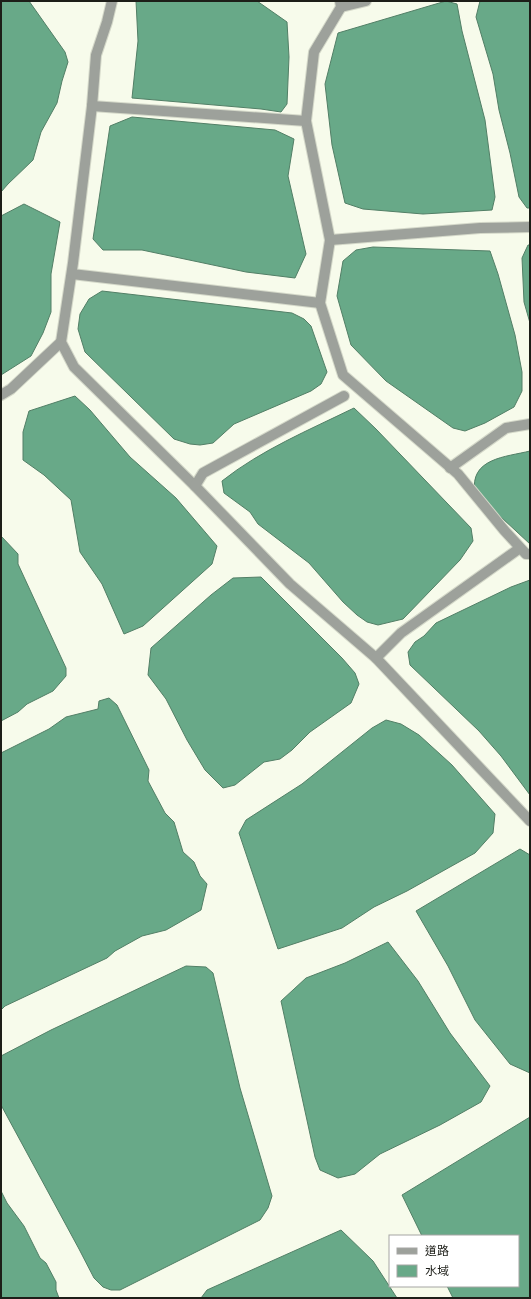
<svg xmlns="http://www.w3.org/2000/svg" width="531" height="1299" font-family="Karla,'Noto Sans TC',sans-serif">
<rect width="100%" height="100%" fill="#f7fbeb"/>
<g fill="#68a988" stroke="#527f66">
<polygon points="1,1 29,1 65,52 68,62 62,81 57,103 41,132 33,160 8,184 1,192"/>
<polygon points="136,1 257,1 287,22 289,57 287,104 281,112 261,109 132,98 138,41"/>
<polygon points="446,1 457,4 462,31 485,120 495,197 492,210 423,214 363,209 345,203 332,145 325,84 338,33"/>
<polygon points="480,1 530,1 530,208 527,208 519,197 510,153 499,110 493,74 476,17"/>
<polygon points="132,117 275,130 294,139 288,176 306,254 295,278 246,272 142,250 103,250 93,239 110,126"/>
<polygon points="24,204 60,222 51,274 51,312 43,333 31,356 1,375 1,216"/>
<polygon points="528,245 530,245 530,323 524,302 522,258"/>
<polygon points="373,247 490,251 498,274 515,335 522,372 522,391 514,407 485,423 465,431 453,428 386,381 351,345 337,296 343,261 356,250"/>
<polygon points="102,291 292,313 304,319 311,326 327,372 321,384 311,391 234,424 213,443 200,445 190,444 174,439 85,352 78,329 80,314 89,299"/>
<polygon points="75,396 90,410 130,457 176,498 217,546 212,564 143,626 124,634 102,584 80,552 71,500 44,475 23,460 23,432 29,411"/>
<path d="M354,408L376,429L471,528L473,541L460,560L403,619L378,625L367,622L357,615L343,602L309,563L258,524L250,512L224,493L222,481C261,450 309,430 354,408Z"/>
<path d="M530,451V544L475,493C469,458 506,457 530,451Z"/>
<polygon points="1,536 18,554 18,564 66,668 66,676 53,691 27,704 18,712 1,721"/>
<polygon points="261,577 342,658 355,673 359,684 351,703 310,732 292,750 280,759 264,762 235,785 223,788 205,770 187,740 166,699 148,675 151,648 211,595 233,578"/>
<polygon points="530,580 530,795 501,756 479,731 410,665 408,652 415,642 424,636 436,623 511,587"/>
<polygon points="109,698 117,705 149,770 148,781 165,813 174,822 183,852 194,862 200,876 207,884 201,910 166,930 142,936 115,951 107,958 5,1006 1,1010 1,753 49,729 66,717 98,709 99,701"/>
<polygon points="386,720 401,724 419,735 452,765 495,814 493,833 475,853 407,891 374,907 342,928 278,949 239,833 246,820 302,784 372,728"/>
<polygon points="520,849 530,855 530,1073 510,1064 475,1020 448,966 416,911"/>
<polygon points="388,942 418,981 450,1033 490,1086 481,1102 440,1125 380,1154 355,1174 338,1178 320,1170 315,1157 281,1001 306,978 345,963"/>
<polygon points="186,966 206,967 213,973 240,1088 272,1196 268,1208 260,1220 120,1290 111,1290 103,1287 94,1278 79,1249 1,1105 1,1056 51,1030"/>
<polygon points="530,1117 530,1298 453,1298 447,1286 518,1286 518,1236 422,1236 402,1195"/>
<polygon points="1,1191 7,1203 24,1226 40,1258 46,1263 56,1282 56,1290 59,1298 1,1298"/>
<polygon points="341,1230 373,1261 397,1298 201,1298 207,1290"/>
</g>
<g fill="none" stroke-linecap="round" stroke-linejoin="round">
<g stroke="#d4d8c9" stroke-width="12">
<g id="minor">
<polyline points="112,1 107,22 96,55 92,106 73,263 61,342 74,367 195,486 290,584 376,658 530,821"/>
<polyline points="340,1 341,7 314,52 306,121 330,240 320,303 343,375 458,474 504,530 526,554 530,554"/>
<polyline points="341,7 366,1"/>
<polyline points="92,106 306,121"/>
<polyline points="330,240 480,228 530,227"/>
<polyline points="72,274 320,303"/>
<polyline points="1,395 11,389 61,342"/>
<polyline points="450,468 506,428 530,424"/>
<polyline points="195,486 203,473 344,396"/>
<polyline points="376,658 401,633 520,548"/>
</g>
</g>
<use href="#minor" stroke="#9da19b" stroke-width="10"/>
</g>
<rect width="531" height="1299" fill="none" stroke="#1d1e18" stroke-width="4"/>
<rect x="389" y="1235" width="130" height="52" fill="#ffffff" stroke="#a5a5a3"/>
<rect x="397" y="1248" width="20" height="6" fill="#9da19b" stroke="#a5a5a3"/>
<text x="425" y="1255" font-size="12" fill="#1d1e18">道路</text>
<rect x="397" y="1265" width="20" height="12" fill="#68a988" stroke="#a5a5a3"/>
<text x="425" y="1275" font-size="12" fill="#1d1e18">水域</text>
</svg>
